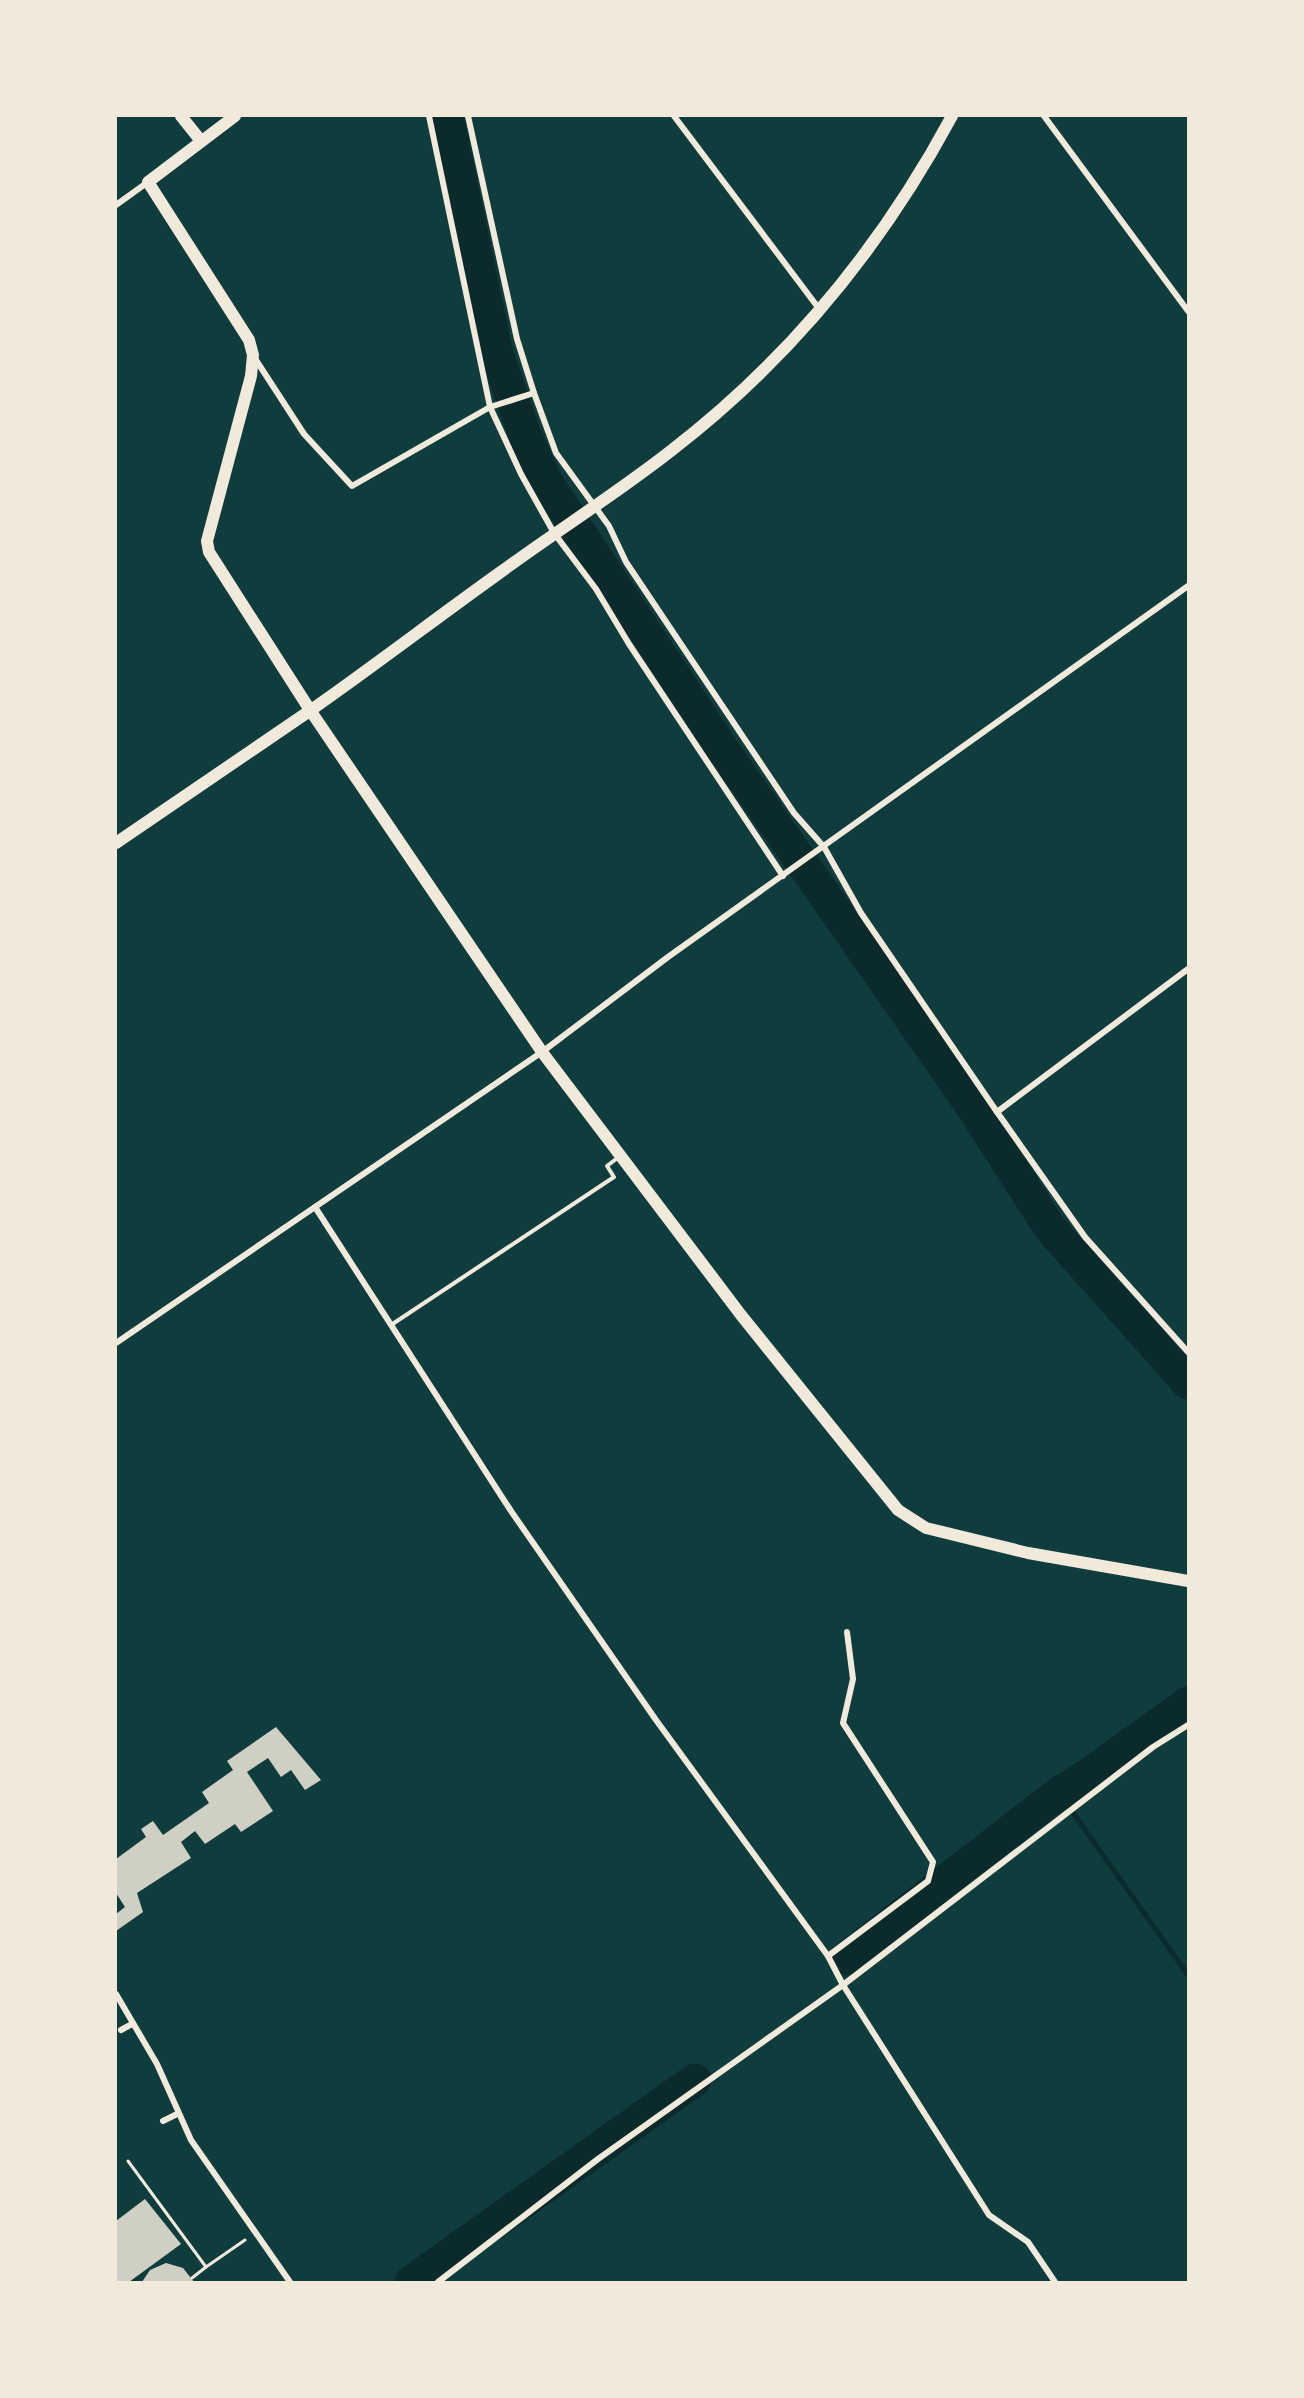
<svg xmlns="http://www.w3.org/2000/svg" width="1304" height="2398" font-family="Mulish,sans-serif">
<rect width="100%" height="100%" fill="#0f3d3e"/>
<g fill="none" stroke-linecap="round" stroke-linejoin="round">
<polyline stroke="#0a2a2b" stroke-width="5" points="1059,1793 1188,1975"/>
<g stroke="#0a2a2b" stroke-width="33">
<polyline points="447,116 497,354 526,438 547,483 724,751 971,1105 1050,1228 1188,1383"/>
<polyline points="845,1959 1059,1793 1091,1773 1188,1703"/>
<polyline points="411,2282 695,2080"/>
</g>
</g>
<g fill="#cfcfc3">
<polygon points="276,1727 321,1780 305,1790 291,1770 281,1777 268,1758 247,1772 273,1811 241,1832 235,1824 205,1844 195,1831 181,1842 191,1858 137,1893 143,1912 116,1931 116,1914 125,1907 116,1893 116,1859 146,1837 141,1829 153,1821 163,1835 209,1803 202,1792 233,1770 227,1761"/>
<polygon points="145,2199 181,2244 129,2282 116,2282 116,2221"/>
<polygon points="166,2263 183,2268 194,2282 142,2282 150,2270"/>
</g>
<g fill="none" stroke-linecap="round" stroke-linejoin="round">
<g stroke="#f1e9da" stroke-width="3">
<polyline points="128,2161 206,2267 192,2278"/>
<polyline points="206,2267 245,2240"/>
</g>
<polyline stroke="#f1e9da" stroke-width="4" points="391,1325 614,1177 607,1166 620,1156"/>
<g stroke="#f1e9da" stroke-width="6">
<polyline points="429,116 490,407 521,474 554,533 596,589 629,644 783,876"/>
<polyline points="468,116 517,339 534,393 556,453 609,526 626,562 794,813 824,847 861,913 997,1112 1188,969"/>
<polyline points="674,116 820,310"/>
<polyline points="1044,116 1188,311"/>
<polyline points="116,205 148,182"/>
<polyline points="254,357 304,434 352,486 490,407 534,393"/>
<polyline points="997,1112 1085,1237 1188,1352"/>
<polyline points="315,1207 511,1511 656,1720 828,1956 843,1985 598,2159 438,2282"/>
<polyline points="116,1343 542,1052 668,957 1188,586"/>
<polyline points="828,1956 928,1881 933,1862 843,1723 853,1679 847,1632"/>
<polyline points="116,1994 157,2064 191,2140 290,2282"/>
<polyline points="121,2030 132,2024"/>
<polyline points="163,2121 177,2114"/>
<polyline points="1055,2282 1028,2242 989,2215 843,1985 1153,1747 1188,1725"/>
</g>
<g stroke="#f1e9da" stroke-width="12">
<polyline points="181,116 201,141"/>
<polyline points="235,116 148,182 249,340 253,355 251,376 207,541 209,552 310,710 542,1052 741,1315 898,1510 926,1528 1028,1553 1188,1581"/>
<path d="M116,843C181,799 246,755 311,710C374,666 435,619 498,574C555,532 616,494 672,450C790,359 882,246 952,116"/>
</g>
</g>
<rect width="1304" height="2398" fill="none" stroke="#f1e9da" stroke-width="234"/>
</svg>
